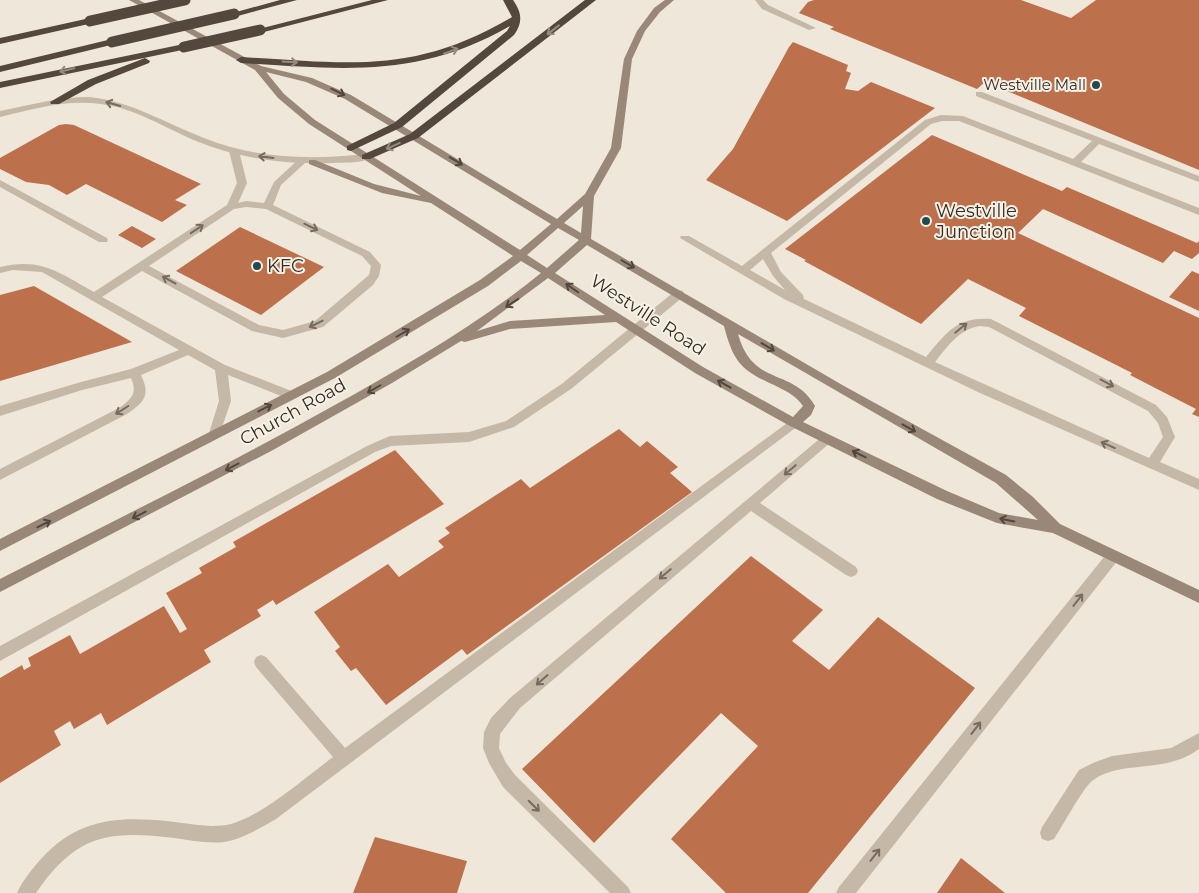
<svg xmlns="http://www.w3.org/2000/svg" width="1199" height="893" viewBox="0 0 1199 893" font-family="Montserrat,sans-serif">
  <style>
    .building { fill: #bc704b }
    .lines { fill: none; stroke-linecap: round; stroke-linejoin: round }
    .lane { fill: #c6b8a7; fill-rule: evenodd }
    .street { fill: #c6b8a7; fill-rule: evenodd }
    .secondary { fill: #998778; fill-rule: evenodd }
    .highway { fill: #53473e; fill-rule: evenodd }
    .highway-bridge { stroke: #53473e; stroke-width: 11 }
    .oneway { stroke: #958b81 }
    .oneway2 { stroke: #52473f }
    .oneway3 { stroke: #756b61 }
    .poi-dot { fill: #204951; stroke: #f7f1e5; stroke-width: 2 }
    .labels { text-anchor: middle; stroke-width: 4; stroke-linejoin: round; paint-order: stroke }
    .far-poi-label { font-size: 15px; fill: #332c27; stroke: #f7f1e5; text-anchor: end }
    .poi-label { font-size: 18px; fill: #332c27; stroke: #f7f1e5; text-anchor: start }
    .street-label { font-size: 18px; fill: #332c27; stroke: #f7f1e5 }
  </style>
  <rect width="100%" height="100%" fill="#efe7da"/>
  <!-- building -->
  <path class="building" d="M814 0H1021L1071 18 1096 0H1199V170L985 82 977 89 830 29 834 27 799 13 808 2Z
    M793 42 848 65 846 71 851 73 845 89 858 91 871 82 935 108 787 221 706 180 733 149 789 47Z
    M66 124 74 125 201 184 175 200 187 205 162 222 86 184 67 195 49 185 26 182 0 169V158L59 125Z
    M932 135 1062 191 1067 187 1197 243 1199 241V253L1192 259 1174 251 1163 263 1043 209 1018 233 1199 318V417L1192 414 1196 409 1130 375 1132 373 1019 316 1026 308 968 279 921 324 804 261 806 260 785 249Z
    M132 226 156 239 142 248 118 235Z
    M240 227 324 267 261 315 176 271Z
    M1192 271 1199 274V311L1169 297Z
    M34 286 132 342 0 381V295Z
    M619 429 640 447 647 441 678 467 670 473 692 492 467 655 462 649 386 705 356 668 351 671 335 651 340 647 314 612 388 564 399 577 444 547 438 541 450 533 445 528 521 479 530 488Z
    M395 450 444 504 276 605 273 600 257 610 261 616 204 650 211 662 107 725 101 713 74 729 70 721 54 731 61 745 0 783V678L22 665 24 670 31 666 28 658 70 635 80 654 164 606 180 633 187 629 166 593 202 573 199 568 236 547 233 542Z
    M751 556 823 610 792 641 829 670 878 617 975 688 808 893H726L671 839 758 746 721 713 594 843 522 769Z
    M375 837 467 861 457 893H353Z
    M961 858 1005 893H937Z"/>
  <g class="lines">
    <!-- lane -->
    <path class="lane" d="M755 0H763L768 5 816 28 809 30 762 9Z
      M976 92H982L1199 176V182L1099 144 1081 162 1199 208V215L959 121H942L931 124 771 253 781 272 803 295 804 299 926 357C946 333 957 316 991 319L1156 405 1167 417 1175 437 1160 462 1199 479V490L980 393 784 299 680 238 681 236H689L742 266 925 120 941 115 963 116 1073 159 1092 141 976 96ZM763 259 773 276 785 290 750 270ZM980 326 989 327 1148 411 1158 423 1163 437 1149 458 935 362C948 346 959 329 980 326Z
      M234 148 239 151 247 183 238 203 246 201 264 203 274 182 299 159H305V163L281 185 273 205 370 252 381 265 379 276 373 285 323 327 283 338 252 331 142 271 102 297 225 365 294 392 296 395 294 398H286L228 375 231 401 219 436H211L209 433 219 401 215 370 188 355 141 375C151 396 144 402 127 414L0 480V469L119 408C131 399 138 394 131 378L82 390 0 416V406L81 382 131 369 179 350 42 272 13 270 0 273V267C41 257 60 273 94 292L227 205 237 183 229 151ZM246 207 266 209 362 256 371 266 369 275 315 321 283 330 259 325 149 266 234 209Z
      M0 180 107 238 108 240 107 242H99L0 187Z
      M679 290 683 291 684 294 683 297 571 389 514 427 469 442 391 446 375 452 0 661V646L367 446 390 436 469 432 506 421 563 383 675 291Z
      M794 418 798 420 800 423 798 426 276 819C260 828 243 839 224 842 207 844 191 840 174 838 107 830 76 835 36 893H17C23 880 32 869 41 859 77 819 116 816 167 821 188 823 210 829 231 824 262 816 306 777 333 757L256 667 254 662 256 657 261 655 266 657 345 748Z
      M827 434 833 439 831 442 760 503 856 567 858 571 856 575 851 577 846 575 751 511 520 708 500 734 499 748 506 763 515 775 628 887 631 893H610L503 787 489 763 483 748 484 732 491 718 510 698 823 436Z
      M1113 550 1118 552 1120 556 1118 560 856 893H836L839 887 1108 552Z
      M1199 733V749C1164 775 1120 759 1092 781 1083 788 1062 827 1054 839L1048 841 1042 839 1040 833 1042 827 1079 770 1093 763 1112 756 1171 748Z"/>
    <!-- street -->
    <path class="street" d="M89 97C131 101 165 123 204 138 256 159 311 160 366 154L371 157C363 164 344 162 334 163 287 165 240 159 196 141 165 128 135 108 101 104 67 99 33 109 0 117V111C30 105 59 97 89 97Z"/>
    <!-- secondary -->
    <path class="secondary" d="M129 0H139L261 66 312 78 351 95 557 219 585 194 611 148 624 59 637 31 654 8 665 0H674L660 12 645 31 632 59 621 148 594 196 591 239 844 386 1006 475 1033 497 1060 524 1199 590V603L1053 533 997 523 937 499 790 426 695 373 616 322 510 329 465 342 461 341 392 383 273 450 0 592V579C111 522 224 467 333 406 405 366 477 325 541 273L521 261 488 286 335 378 0 551V539L327 372 480 280 513 256 431 203 382 193 309 164V160H315L374 184 421 196 309 124 278 98 255 70ZM266 72 306 82 345 99 551 224 520 250 315 120 284 94ZM583 206 581 233 564 223ZM558 228 579 240 547 268 527 255ZM587 245 724 326C734 365 743 371 778 387 788 392 797 397 803 406L793 417 703 367 555 273ZM548 278 605 315 510 321 477 331ZM738 334 996 483 1038 520 999 513 947 491 803 422 811 415 815 406C793 367 753 388 738 334Z"/>
    <!-- highway -->
    <path class="highway" d="M280 0H297L234 17 229 14Z
      M372 0H388L260 33 255 30Z
      M503 0H513C522 13 523 22 514 35L402 127 351 151 347 150V146L394 123 507 31 510 26C418 79 342 69 241 63L236 60 241 57C348 63 414 75 512 17Z
      M585 0H596L418 138 370 159H362V155L410 134Z
      M90 18 93 19V23L0 44V38Z
      M112 39 117 42 115 44 0 72V66Z
      M184 44 187 45V49L0 88V82Z
      M145 58 150 61 149 63 96 84 59 104H51L50 102 88 80Z"/>
    <!-- highway-bridge -->
    <path class="highway-bridge" d="M90 21 185 0
      M112 42 234 14
      M184 47 260 30"/>
  </g>
  <!-- one-way arrows -->
  <defs><path id="oneway-shaft" d="M-6 0H5M1.5-3L5.5 0L1.5 3" fill="none" stroke-width="1.6" stroke-linecap="round" stroke-linejoin="round" transform="scale(1.25)"/></defs>
  <g class="oneway">
    <use href="#oneway-shaft" transform="translate(553 30) rotate(142)"/>
    <use href="#oneway-shaft" transform="translate(451 51) rotate(-20)"/>
    <use href="#oneway-shaft" transform="translate(290 62) rotate(3)"/>
    <use href="#oneway-shaft" transform="translate(67 70) rotate(167)"/>
    <use href="#oneway-shaft" transform="translate(393 146) rotate(156)"/>
  </g>
  <g class="oneway2">
    <use href="#oneway-shaft" transform="translate(338 92) rotate(26)"/>
    <use href="#oneway-shaft" transform="translate(456 161) rotate(31)"/>
    <use href="#oneway-shaft" transform="translate(628 264) rotate(30)"/>
    <use href="#oneway-shaft" transform="translate(572 288) rotate(-145)"/>
    <use href="#oneway-shaft" transform="translate(512 303) rotate(147)"/>
    <use href="#oneway-shaft" transform="translate(403 333) rotate(-30)"/>
    <use href="#oneway-shaft" transform="translate(768 347) rotate(31)"/>
    <use href="#oneway-shaft" transform="translate(724 384) rotate(-151)"/>
    <use href="#oneway-shaft" transform="translate(374 389) rotate(150)"/>
    <use href="#oneway-shaft" transform="translate(265 408) rotate(-27)"/>
    <use href="#oneway-shaft" transform="translate(909 428) rotate(29)"/>
    <use href="#oneway-shaft" transform="translate(859 454) rotate(-154)"/>
    <use href="#oneway-shaft" transform="translate(232 467) rotate(152)"/>
    <use href="#oneway-shaft" transform="translate(139 515) rotate(153)"/>
    <use href="#oneway-shaft" transform="translate(1007 520) rotate(-169)"/>
    <use href="#oneway-shaft" transform="translate(44 524) rotate(-27)"/>
  </g>
  <g class="oneway3">
    <use href="#oneway-shaft" transform="translate(113 104) rotate(-164)"/>
    <use href="#oneway-shaft" transform="translate(266 157) rotate(-173)"/>
    <use href="#oneway-shaft" transform="translate(311 227) rotate(26)"/>
    <use href="#oneway-shaft" transform="translate(197 229) rotate(-33)"/>
    <use href="#oneway-shaft" transform="translate(169 280) rotate(-151)"/>
    <use href="#oneway-shaft" transform="translate(316 324) rotate(154)"/>
    <use href="#oneway-shaft" transform="translate(961 328) rotate(-39)"/>
    <use href="#oneway-shaft" transform="translate(1107 383) rotate(28)"/>
    <use href="#oneway-shaft" transform="translate(122 410) rotate(148)"/>
    <use href="#oneway-shaft" transform="translate(1108 445) rotate(-156)"/>
    <use href="#oneway-shaft" transform="translate(790 470) rotate(140)"/>
    <use href="#oneway-shaft" transform="translate(665 574) rotate(140)"/>
    <use href="#oneway-shaft" transform="translate(1078 600) rotate(-52)"/>
    <use href="#oneway-shaft" transform="translate(542 680) rotate(139)"/>
    <use href="#oneway-shaft" transform="translate(976 728) rotate(-52)"/>
    <use href="#oneway-shaft" transform="translate(534 806) rotate(45)"/>
    <use href="#oneway-shaft" transform="translate(875 855) rotate(-52)"/>
  </g>
  <!-- markers -->
  <g class="poi-dot">
    <circle cx="1096" cy="85" r="5"/>
    <circle cx="926" cy="221" r="5"/>
    <circle cx="257" cy="266" r="5"/>
  </g>
  <g class="labels">
    <!-- far-poi labels -->
    <g class="far-poi-label">
      <text x="1086" y="90">Westville Mall</text>
    </g>
    <!-- poi labels -->
    <g class="poi-label">
      <text x="936" y="217">Westville<tspan x="936" dy="21">Junction</tspan></text>
      <text x="267" y="272">KFC</text>
    </g>
    <!-- street labels -->
    <g class="street-label">
      <text transform="translate(648 315) rotate(33)" y="6">Westville Road</text>
      <text transform="translate(293 412) rotate(-29)" y="6">Church Road</text>
    </g>
  </g>
</svg>
